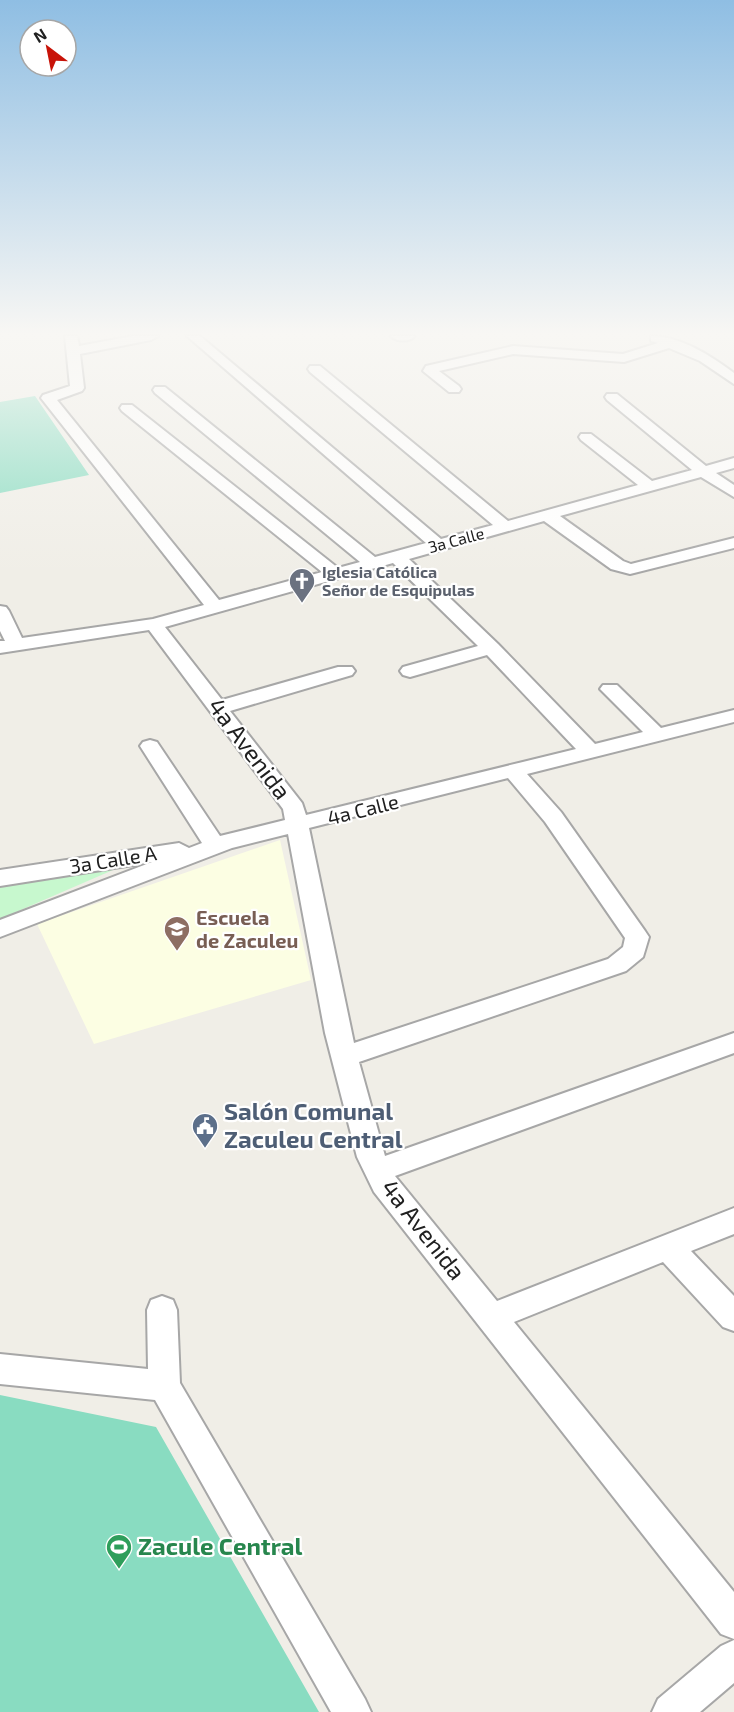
<svg xmlns="http://www.w3.org/2000/svg" width="734" height="1712" viewBox="0 0 734 1712" font-family="'Exo 2',sans-serif">
  <style>
    .education { fill: #fcfee3 }
    .park { fill: #c7f8ce }
    .pitch { fill: #89dcc1 }
    .lines { fill: none; stroke-linecap: round; stroke-linejoin: round }
    .minor-casing { stroke: #a7a7a7; stroke-width: 4 }
    .minor { fill: #fff; fill-rule: evenodd }
    .labels { text-anchor: middle; stroke-width: 4.5; stroke-linejoin: round; paint-order: stroke }
    .far-street-label { font-size: 16px; fill: #202020; stroke: #fff }
    .far-worship-label { font-size: 16px; font-weight: bold; fill: #5b616d; stroke: #fff; text-anchor: start }
    .street-label { font-size: 20px; fill: #202020; stroke: #fff }
    .education-label { font-size: 20px; font-weight: bold; fill: #785e54; stroke: #fff; text-anchor: start }
    .near-street-label { font-size: 24px; fill: #202020; stroke: #fff }
    .near-service-label { font-size: 24px; font-weight: bold; fill: #4e5e75; stroke: #fff; text-anchor: start }
    .near-leisure-label { font-size: 24px; font-weight: bold; fill: #27864d; stroke: #fff; text-anchor: start }
  </style>
  <rect width="100%" height="100%" fill="#f0eee7"/>
  <!-- education -->
  <path class="education" d="M280 840 311 980 94 1044 37 924Z"/>
  <!-- park -->
  <path class="park" d="M143 857 0 919V875Z"/>
  <!-- pitch -->
  <path class="pitch" d="M35 396 89 475 0 493V402Z
    M0 1395 156 1427 319 1712H0Z"/>
  <g class="lines">
    <!-- minor casing -->
    <g class="minor-casing">
      <path id="minor" d="M65 336H77L79 346 133 336H158L151 340 80 354 84 388 82 391 57 400 219 600 322 572 122 411 120 408 122 405H132L338 568 360 562 155 393 153 390 155 387H165L375 557 426 543 187 336H200L441 539 493 525 310 372 308 369 310 366H320L508 521 638 485 581 440 579 437 581 434H591L652 481 692 470 607 400 605 397 607 394H617L706 466 734 458V468L716 473 734 485V497L701 477 560 516 623 561 631 564 734 538V548L630 574 611 569 544 521 409 559 498 644 595 744 643 732 600 689 603 685H617L661 728 734 710V722L527 774 561 812 645 931 649 937 643 957 626 971 359 1062 385 1156 734 1033V1053L395 1176 497 1301 734 1208V1234L691 1251 734 1296V1331L723 1327 663 1262 514 1322 734 1592V1639L721 1634 374 1192 357 1157 325 1033 288 834 232 848 0 937V920L152 862 0 886V870L179 843 189 848 202 843 140 746 143 742 150 740 157 742 220 836 285 820 283 809 149 630 0 653V641H5L0 631V606L6 607 9 611 22 638 153 619 204 605 41 398 43 395 70 386ZM393 563 478 646 403 667 400 671 403 675 410 677 487 655 576 749 306 815 302 803 230 711 352 675 355 671 352 667H338L222 700 165 627ZM508 778 545 822 625 938 623 947 608 959 354 1043 309 828Z
        M391 336H415C410 342 396 342 391 336Z
        M651 336C681 336 711 356 734 373V384L700 361 669 348 624 362 513 354 439 371 459 386 461 389 459 392H449L423 371 426 366 513 346 623 354 658 343 651 341Z
        M162 1296 173 1300 177 1310 180 1383 365 1699 371 1712H331L155 1400 0 1384V1354L148 1369 147 1310 151 1300Z
        M734 1640V1683L700 1712H652L658 1699 721 1646Z"/>
    </g>
    <!-- minor -->
    <use href="#minor" class="minor"/>
  </g>
  <!-- sky -->
  <linearGradient id="sky" x2="0" y2="1"><stop stop-color="#8fbee3"/><stop offset="0.58" stop-color="#f8f7f4"/><stop offset="1" stop-color="#f8f7f4" stop-opacity="0"/></linearGradient>
  <rect width="734" height="575" fill="url(#sky)"/>
  <!-- icons -->
  <defs>
    <g id="church-pin" transform="scale(1.35)"><path d="M0 17L-7.5 6A9.5 9.5 0 1 1 7.5 6Z" fill="#6b7280" stroke="#fff"/><path d="M-1.2-6h2.4v3.5h3.3v2.4h-3.3V6h-2.4V-.1h-3.3v-2.4h3.3Z" fill="#fff"/></g>
    <g id="school-pin" transform="scale(1.35)"><path d="M0 17L-7.5 6A9.5 9.5 0 1 1 7.5 6Z" fill="#8d6e63" stroke="#fff"/><path d="M0-5L7-2L0 1L-7-2ZM-4 1L0 2.5L4 1V4Q0 6-4 4Z" fill="#fff"/></g>
    <g id="civic-pin" transform="scale(1.35)"><path d="M0 17L-7.5 6A9.5 9.5 0 1 1 7.5 6Z" fill="#5c6f8a" stroke="#fff"/><path d="M-.6-6.5H3V-4.5H.6V-3L4-1V1h2V6H-6V1h2V-1L-.6-3ZM-1.2 2.5V6h2.4V2.5Z" fill="#fff"/></g>
    <g id="stadium-pin" transform="scale(1.35)"><path d="M0 17L-7.5 6A9.5 9.5 0 1 1 7.5 6Z" fill="#2e9e5b" stroke="#fff"/><path d="M0-5a6.5 5 0 1 0 0 10a6.5 5 0 1 0 0-10ZM-3.5-1.8h7v3.6h-7Z" fill="#fff"/></g>
  </defs>
  <g fill-rule="evenodd">
    <use href="#church-pin" x="302" y="581"/>
    <use href="#school-pin" x="177" y="929"/>
    <use href="#civic-pin" x="205" y="1126"/>
    <use href="#stadium-pin" x="119" y="1547"/>
  </g>
  <g class="labels">
    <!-- far-street labels -->
    <g class="far-street-label">
      <text transform="translate(456 540) rotate(-15)" y="6">3a Calle</text>
    </g>
    <!-- far-worship labels -->
    <g class="far-worship-label">
      <text x="322" y="578">Iglesia Católica<tspan x="322" dy="18">Señor de Esquipulas</tspan></text>
    </g>
    <!-- street labels -->
    <g class="street-label">
      <text transform="translate(363 810) rotate(-14)" y="7">4a Calle</text>
      <text transform="translate(113 860) rotate(-9)" y="7">3a Calle A</text>
    </g>
    <!-- education labels -->
    <g class="education-label">
      <text x="196" y="925">Escuela<tspan x="196" dy="23">de Zaculeu</tspan></text>
    </g>
    <!-- near-street labels -->
    <g class="near-street-label">
      <text transform="translate(249 749) rotate(53)" y="8">4a Avenida</text>
      <text transform="translate(423 1230) rotate(52)" y="8">4a Avenida</text>
    </g>
    <!-- near-service labels -->
    <g class="near-service-label">
      <text x="224" y="1120">Salón Comunal<tspan x="224" dy="28">Zaculeu Central</tspan></text>
    </g>
    <!-- near-leisure labels -->
    <g class="near-leisure-label">
      <text x="138" y="1555">Zacule Central</text>
    </g>
  </g>
  <!-- north arrow -->
  <g transform="translate(48 48) rotate(328)"><circle r="28" fill="#ffffff" stroke="#a6a6a6" stroke-width="1.5"/>
  <path d="M0-4.5L10 22L0 15L-10 22Z" fill="#c81308"/>
  <text y="-9" font-size="16" font-weight="bold" text-anchor="middle" fill="#202020">N</text>
  </g>
</svg>
